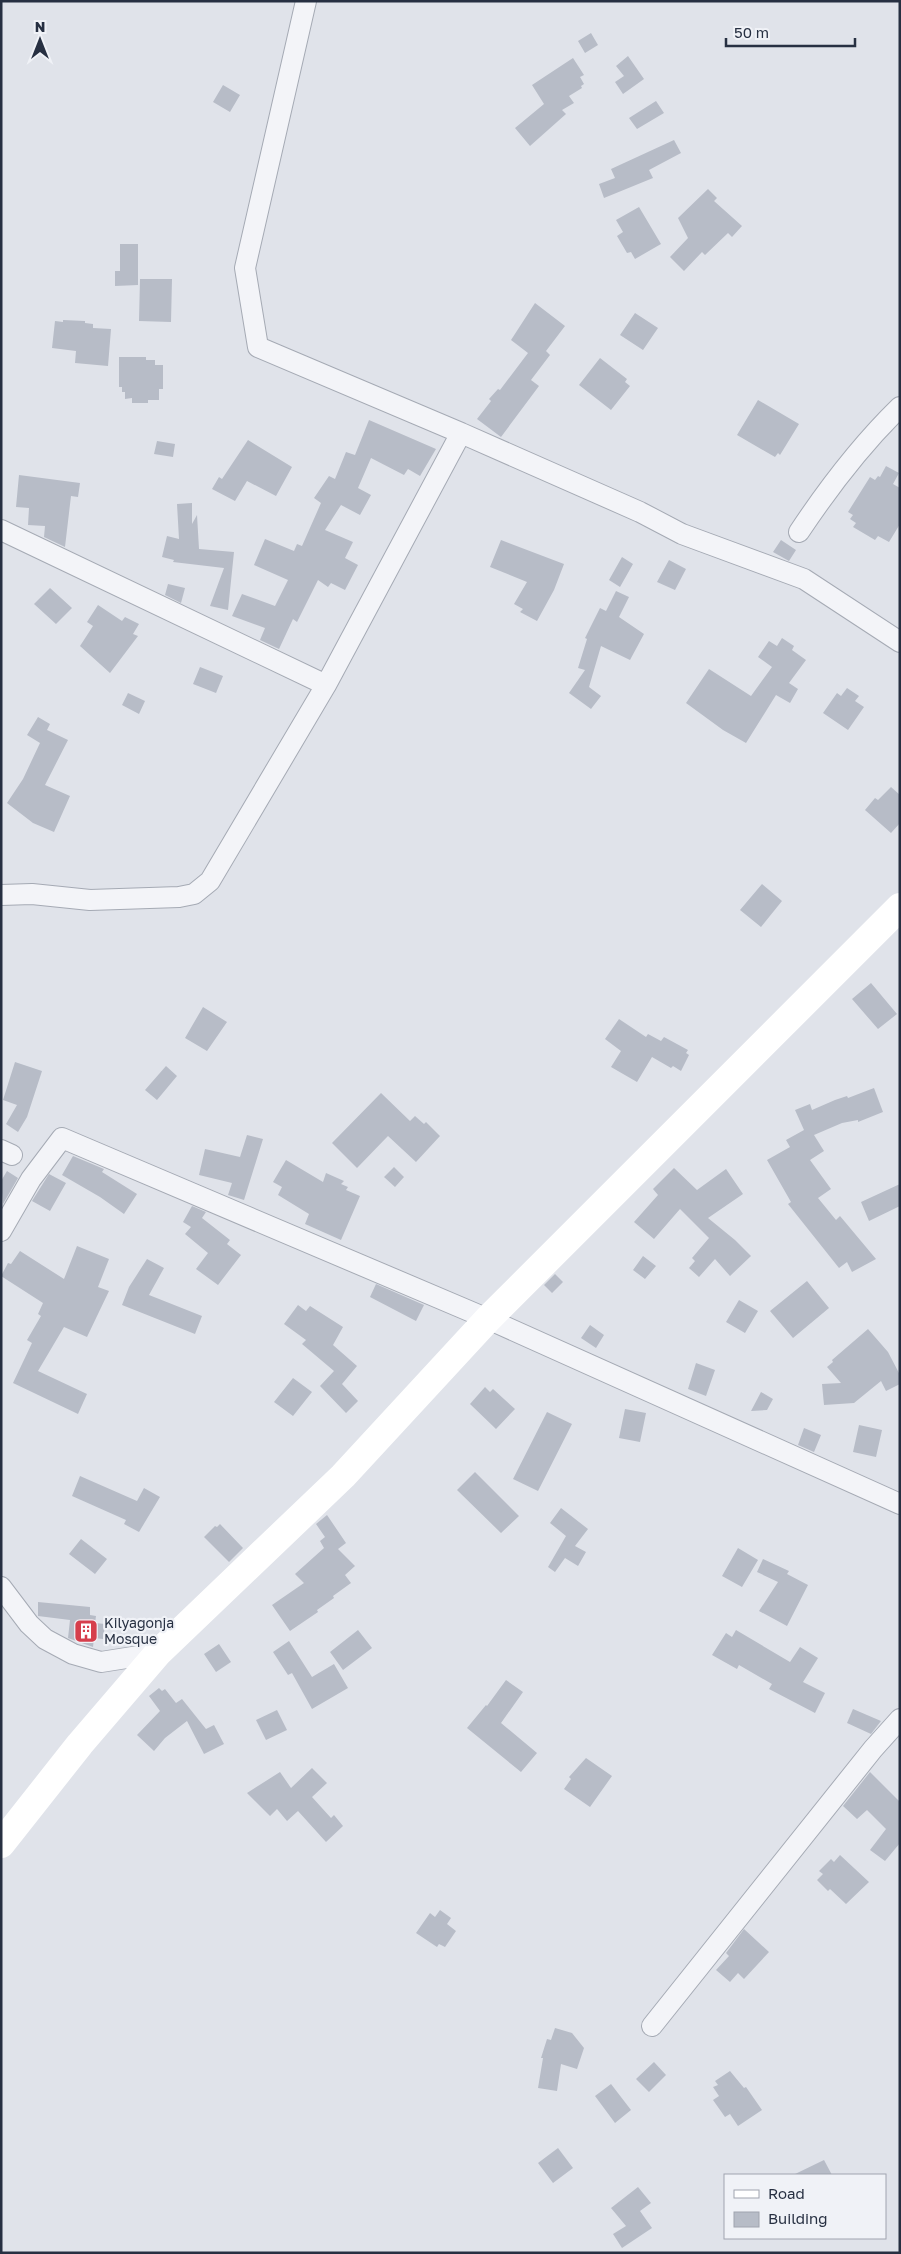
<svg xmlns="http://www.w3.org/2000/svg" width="901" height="2254" viewBox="0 0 901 2254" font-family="'Golos Text',sans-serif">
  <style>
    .building { fill: #b7bcc7 }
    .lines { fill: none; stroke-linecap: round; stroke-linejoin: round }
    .street-casing { stroke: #a5aab4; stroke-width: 22 }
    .street { stroke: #f3f4f8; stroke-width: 20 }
    .secondary { stroke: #fff; stroke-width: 28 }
    .labels { text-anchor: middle; stroke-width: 4.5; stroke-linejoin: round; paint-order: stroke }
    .poi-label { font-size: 14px; fill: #273042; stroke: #f0f2f7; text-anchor: start }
  </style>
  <rect width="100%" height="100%" fill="#e0e3ea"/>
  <!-- building -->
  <path class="building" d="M591 33 598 45 585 53 578 41Z
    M628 56 644 79 623 94 615 82 624 76 616 66Z
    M573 58 584 75 580 77 584 84 581 86 582 88 569 96 574 103 562 110 566 114 530 146 515 128 544 104 532 85Z
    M223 85 240 95 230 112 213 102Z
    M656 101 664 113 637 129 629 118Z
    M674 140 681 153 649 170 653 178 604 198 599 184 615 178 611 169Z
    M708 189 717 198 714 201 742 226 732 237 728 233 705 255 702 252 684 271 670 257 688 238 678 218Z
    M639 207 661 244 635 259 631 252 627 253 617 236 623 232 616 220Z
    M120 244H138V285L115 286V271H120Z
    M140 279H172L171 322 139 321Z
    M535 303 565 326 546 351 550 355 531 380 539 386 501 437 477 419 491 401 489 399 498 389 500 390 528 353 511 340Z
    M635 313 658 328 643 350 620 335Z
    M63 320 85 321V323L93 324V328L111 329 108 366 75 363 76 351 52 348 55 321 63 322Z
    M119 357H146V360H155V365H163V389H159V400H148V403H132V398L125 399V392H122V387H119Z
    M600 358 627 379 625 382 630 386 611 410 579 385Z
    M758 400 799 424 780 455 778 453 775 457 737 435Z
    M369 420 436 449 420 476 408 469 404 475 371 458 358 488 371 495 360 515 341 505 325 530 353 542 345 558 358 565 345 590 331 583 328 587 318 580 297 622 293 619 279 649 260 640 265 628 232 616 242 594 275 606 288 580 254 565 265 539 294 551 297 544 302 546 321 503 314 498 329 476 335 479 346 452 355 455Z
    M248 440 292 467 276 496 247 481 235 501 212 489 219 477 222 479Z
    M157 441 175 444 173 457 154 454Z
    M886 466 899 473 893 484 900 488V524L889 542 878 536 875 540 853 527 856 523 850 519 853 515 848 512 870 477 875 480 878 476 880 477Z
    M19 475 80 483 78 497 71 496 65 547 44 537 45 526 28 525 29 508 16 507Z
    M192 503V524L197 515 199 549 234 552 228 610 210 606 224 568 173 562 174 560 162 557 167 536 179 539 177 504Z
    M501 540 564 564 554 590 537 621 520 612 523 609 514 604 527 582 490 567Z
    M781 540 796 550 789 561 773 552Z
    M622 557 633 564 620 587 609 580Z
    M669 560 686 569 675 590 657 582Z
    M168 584 185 588 181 603 165 595Z
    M50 588 72 608 56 624 34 604Z
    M616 591 629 597 619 617 644 634 630 660 601 646 589 687 601 696 591 709 569 693 585 670 578 668 587 639 585 638 600 608 606 611Z
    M98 605 122 621 125 617 139 624 133 634 138 636 110 673 80 646 93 626 87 622Z
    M782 638 794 646 792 650 806 660 789 683 798 689 790 703 776 695 746 743 723 730 686 703 709 669 751 696 772 667 758 657 769 641 777 646Z
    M200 667 223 676 216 693 193 684Z
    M847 688 859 696 855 701 864 707 848 730 823 713 837 693 841 696Z
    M128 693 145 701 139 714 122 705Z
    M38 717 50 724 47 730 68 740 45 785 70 796 54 832 33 823 7 803 23 779 40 743 27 735Z
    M891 787 900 795V823L891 833 865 810 875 798 878 800Z
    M762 884 782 901 761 927 740 910Z
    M871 983 897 1014 878 1029 852 999Z
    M203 1007 227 1022 207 1051 185 1038Z
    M619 1019 646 1037 648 1034 661 1041 664 1037 688 1050 686 1053 689 1055 681 1071 673 1066 671 1068 652 1057 637 1082 611 1067 621 1051 605 1039Z
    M15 1062 42 1071 27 1117 18 1132 6 1124 17 1105 3 1100Z
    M166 1066 177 1076 157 1100 145 1090Z
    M874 1088 883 1112 858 1122V1120L842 1123 814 1135 824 1151 810 1160 831 1189 818 1198 836 1220 840 1216 876 1259 852 1272 847 1262 839 1268 788 1204 791 1202 767 1160 790 1147 786 1140 804 1130 795 1110 810 1104 812 1110 835 1100 847 1096 848 1098Z
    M381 1093 410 1121 415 1116 424 1124 426 1122 440 1136 416 1162 388 1136 357 1168 332 1143Z
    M247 1135 263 1139 244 1200 228 1195 232 1183 199 1175 205 1149 240 1157Z
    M73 1156 104 1169 102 1172 137 1194 124 1214 100 1197 62 1175Z
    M286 1160 323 1182 326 1173 344 1181 341 1184 348 1187 346 1190 360 1196 341 1240 305 1224 309 1214 278 1195 282 1187 273 1182Z
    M394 1167 404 1177 395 1187 384 1177Z
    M674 1168 697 1190 726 1169 743 1194 708 1218 735 1240 751 1256 730 1276 715 1259 699 1277 689 1268 695 1261 692 1258 709 1238 680 1209 654 1239 634 1222 658 1195 653 1189Z
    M7 1171 18 1178 3 1204 1 1181Z
    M49 1174 66 1183 50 1211 32 1201Z
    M900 1184V1206L869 1221 861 1202Z
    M192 1206 206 1212 202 1218 230 1240 227 1244 241 1255 218 1285 196 1269 208 1253 185 1234 191 1227 183 1222Z
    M77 1246 109 1259 98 1287 109 1291 87 1337 64 1327 38 1371 87 1394 78 1414 13 1383 32 1343 27 1340 41 1316 38 1314 43 1303 1 1276 8 1263 11 1264 20 1251 64 1279Z
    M643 1256 656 1266 645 1279 633 1270Z
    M147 1259 164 1268 149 1295 202 1316 195 1334 122 1305 129 1287Z
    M555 1274 563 1282 552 1293 544 1285Z
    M807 1281 829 1308 793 1338 770 1311Z
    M376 1284 424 1305 416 1321 370 1297Z
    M739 1300 758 1311 745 1333 726 1322Z
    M298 1305 306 1311 310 1306 343 1327 333 1345 357 1366 342 1384 358 1401 346 1413 320 1386 334 1371 302 1344 306 1340 284 1324Z
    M590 1325 604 1335 596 1348 581 1338Z
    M868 1329 888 1352 900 1375V1384L886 1391 881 1381 854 1403 824 1405 822 1384 841 1383 827 1367 833 1362 832 1360Z
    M696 1363 715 1370 706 1396 688 1389Z
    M293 1378 312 1392 293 1416 274 1402Z
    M485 1387 490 1392 493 1389 515 1409 496 1429 470 1404Z
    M761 1392 773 1399 767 1410 751 1411Z
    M625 1409 646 1413 640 1442 619 1438Z
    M547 1412 572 1424 538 1491 513 1479Z
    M859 1425 882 1430 876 1457 853 1452Z
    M804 1428 821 1435 814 1452 798 1445Z
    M475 1472 519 1516 501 1533 457 1490Z
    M80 1476 137 1501 144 1488 160 1497 139 1532 124 1524 126 1520 72 1496Z
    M561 1508 588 1529 575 1546 586 1552 578 1566 565 1558 555 1572 548 1567 566 1536 550 1523Z
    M327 1515 346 1543 338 1549 355 1566 345 1575 351 1583 333 1596 334 1598 317 1610 318 1612 290 1631 272 1605 304 1583 295 1574 324 1548 320 1541 325 1537 316 1524Z
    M220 1524 243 1548 229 1562 204 1537 215 1526 217 1527Z
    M81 1539 107 1559 95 1574 69 1554Z
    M738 1548 758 1560 742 1587 722 1576Z
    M763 1559 789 1571 787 1574 808 1585 787 1626 759 1611 778 1582 757 1572Z
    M38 1602 90 1607V1615L96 1616 95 1623 105 1624 103 1639 94 1638 93 1647 68 1638 70 1620 38 1616Z
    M358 1630 372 1648 343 1670 330 1652Z
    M736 1630 790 1662 800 1647 818 1658 803 1682 825 1693 815 1713 769 1689 772 1684 739 1665 737 1669 712 1655 726 1633 732 1637Z
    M289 1641 312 1677 334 1664 348 1688 312 1709 292 1673 288 1675 273 1652Z
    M219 1644 231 1662 216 1672 204 1654Z
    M506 1680 523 1692 501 1723 537 1753 521 1772 467 1728 486 1705 487 1706Z
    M159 1688 162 1691 165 1689 176 1703 182 1699 206 1729 214 1725 224 1744 204 1754 187 1721 165 1738 154 1751 137 1735 160 1711 149 1696Z
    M853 1709 881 1721 871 1734 847 1723Z
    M277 1710 287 1730 266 1740 256 1720Z
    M586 1758 612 1776 590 1807 564 1789 571 1779 569 1777Z
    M312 1768 327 1783 312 1797 331 1818 334 1815 343 1826 326 1842 298 1811 287 1821 277 1809 270 1816 247 1793 280 1772 291 1788Z
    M870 1772 900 1802V1843L885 1861 870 1850 886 1829 867 1810 857 1819 843 1806Z
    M840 1855 869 1882 846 1904 830 1889 828 1891 817 1880 823 1874 819 1871 831 1859 834 1862Z
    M440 1910 451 1918 447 1924 456 1931 445 1947 439 1944 437 1947 416 1933 430 1913 435 1917Z
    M744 1929 769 1952 744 1979 738 1973 730 1982 716 1970 729 1956 726 1953Z
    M555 2028 572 2033 584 2048 577 2069 561 2064 557 2091 538 2088 543 2058H541L547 2039 551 2040Z
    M654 2062 666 2075 649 2092 636 2079Z
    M730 2071 744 2088 746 2087 762 2110 738 2126 730 2114 725 2117 713 2100 719 2096 713 2087 718 2085 715 2081Z
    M611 2084 631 2110 615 2123 595 2096Z
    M558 2148 573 2168 553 2183 538 2163Z
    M824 2160 832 2175H793Z
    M638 2187 651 2203 640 2211 652 2228 622 2248 613 2234 626 2226 611 2208Z"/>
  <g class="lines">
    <!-- street casing -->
    <g class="street-casing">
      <path id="street" d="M306 1 245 268 258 347 461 433
        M1 530 326 685
        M799 532C829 487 861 445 900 407
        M1 895 32 894 90 900 179 897 194 894 210 881 326 685 461 433 640 512 682 534 804 579 900 642
        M1 1150 12 1155
        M1 1231 31 1179 62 1138 488 1319 900 1504
        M1 1587 29 1624 45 1639 73 1654 101 1662 158 1653
        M652 2026 873 1749 900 1719"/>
    </g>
    <!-- street -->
    <use href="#street" class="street"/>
    <!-- secondary -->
    <path class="secondary" d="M1 1844 80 1744 158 1653 343 1476 488 1319 900 907"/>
  </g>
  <!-- icons -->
  <defs>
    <g id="building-square" transform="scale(1.25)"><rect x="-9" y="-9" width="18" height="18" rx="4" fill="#d63e4c" stroke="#f0f2f7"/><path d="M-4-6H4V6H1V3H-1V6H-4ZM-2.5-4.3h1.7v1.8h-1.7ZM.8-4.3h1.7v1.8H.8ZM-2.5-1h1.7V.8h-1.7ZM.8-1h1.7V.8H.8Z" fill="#fff"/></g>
  </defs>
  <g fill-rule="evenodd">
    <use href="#building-square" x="86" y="1631"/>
  </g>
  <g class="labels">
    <!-- poi labels -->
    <g class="poi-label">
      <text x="104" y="1628">Kilyagonja<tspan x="104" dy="16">Mosque</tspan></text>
    </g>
  </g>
  <!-- border -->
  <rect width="901" height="2254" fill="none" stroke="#273042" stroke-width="5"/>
  <!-- legend -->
  <rect x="724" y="2174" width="162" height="65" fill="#f0f2f7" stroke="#a0a4af"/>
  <rect x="734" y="2190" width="25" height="8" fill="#ffffff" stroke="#a0a4af"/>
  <text x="768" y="2199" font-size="15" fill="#273042">Road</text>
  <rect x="734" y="2212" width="25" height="15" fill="#b7bcc7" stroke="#a0a4af"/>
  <text x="768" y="2224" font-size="15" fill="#273042">Building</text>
  <!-- north arrow -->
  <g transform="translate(40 40)" stroke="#f0f2f7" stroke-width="4" paint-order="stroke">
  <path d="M0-4L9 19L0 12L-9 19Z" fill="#273042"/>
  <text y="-8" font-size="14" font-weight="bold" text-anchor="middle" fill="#273042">N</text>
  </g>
  <!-- scale -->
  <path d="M726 38v8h129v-8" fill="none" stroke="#273042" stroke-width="2.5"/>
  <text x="734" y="38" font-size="15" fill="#273042" stroke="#f0f2f7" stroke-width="4" paint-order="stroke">50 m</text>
</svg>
